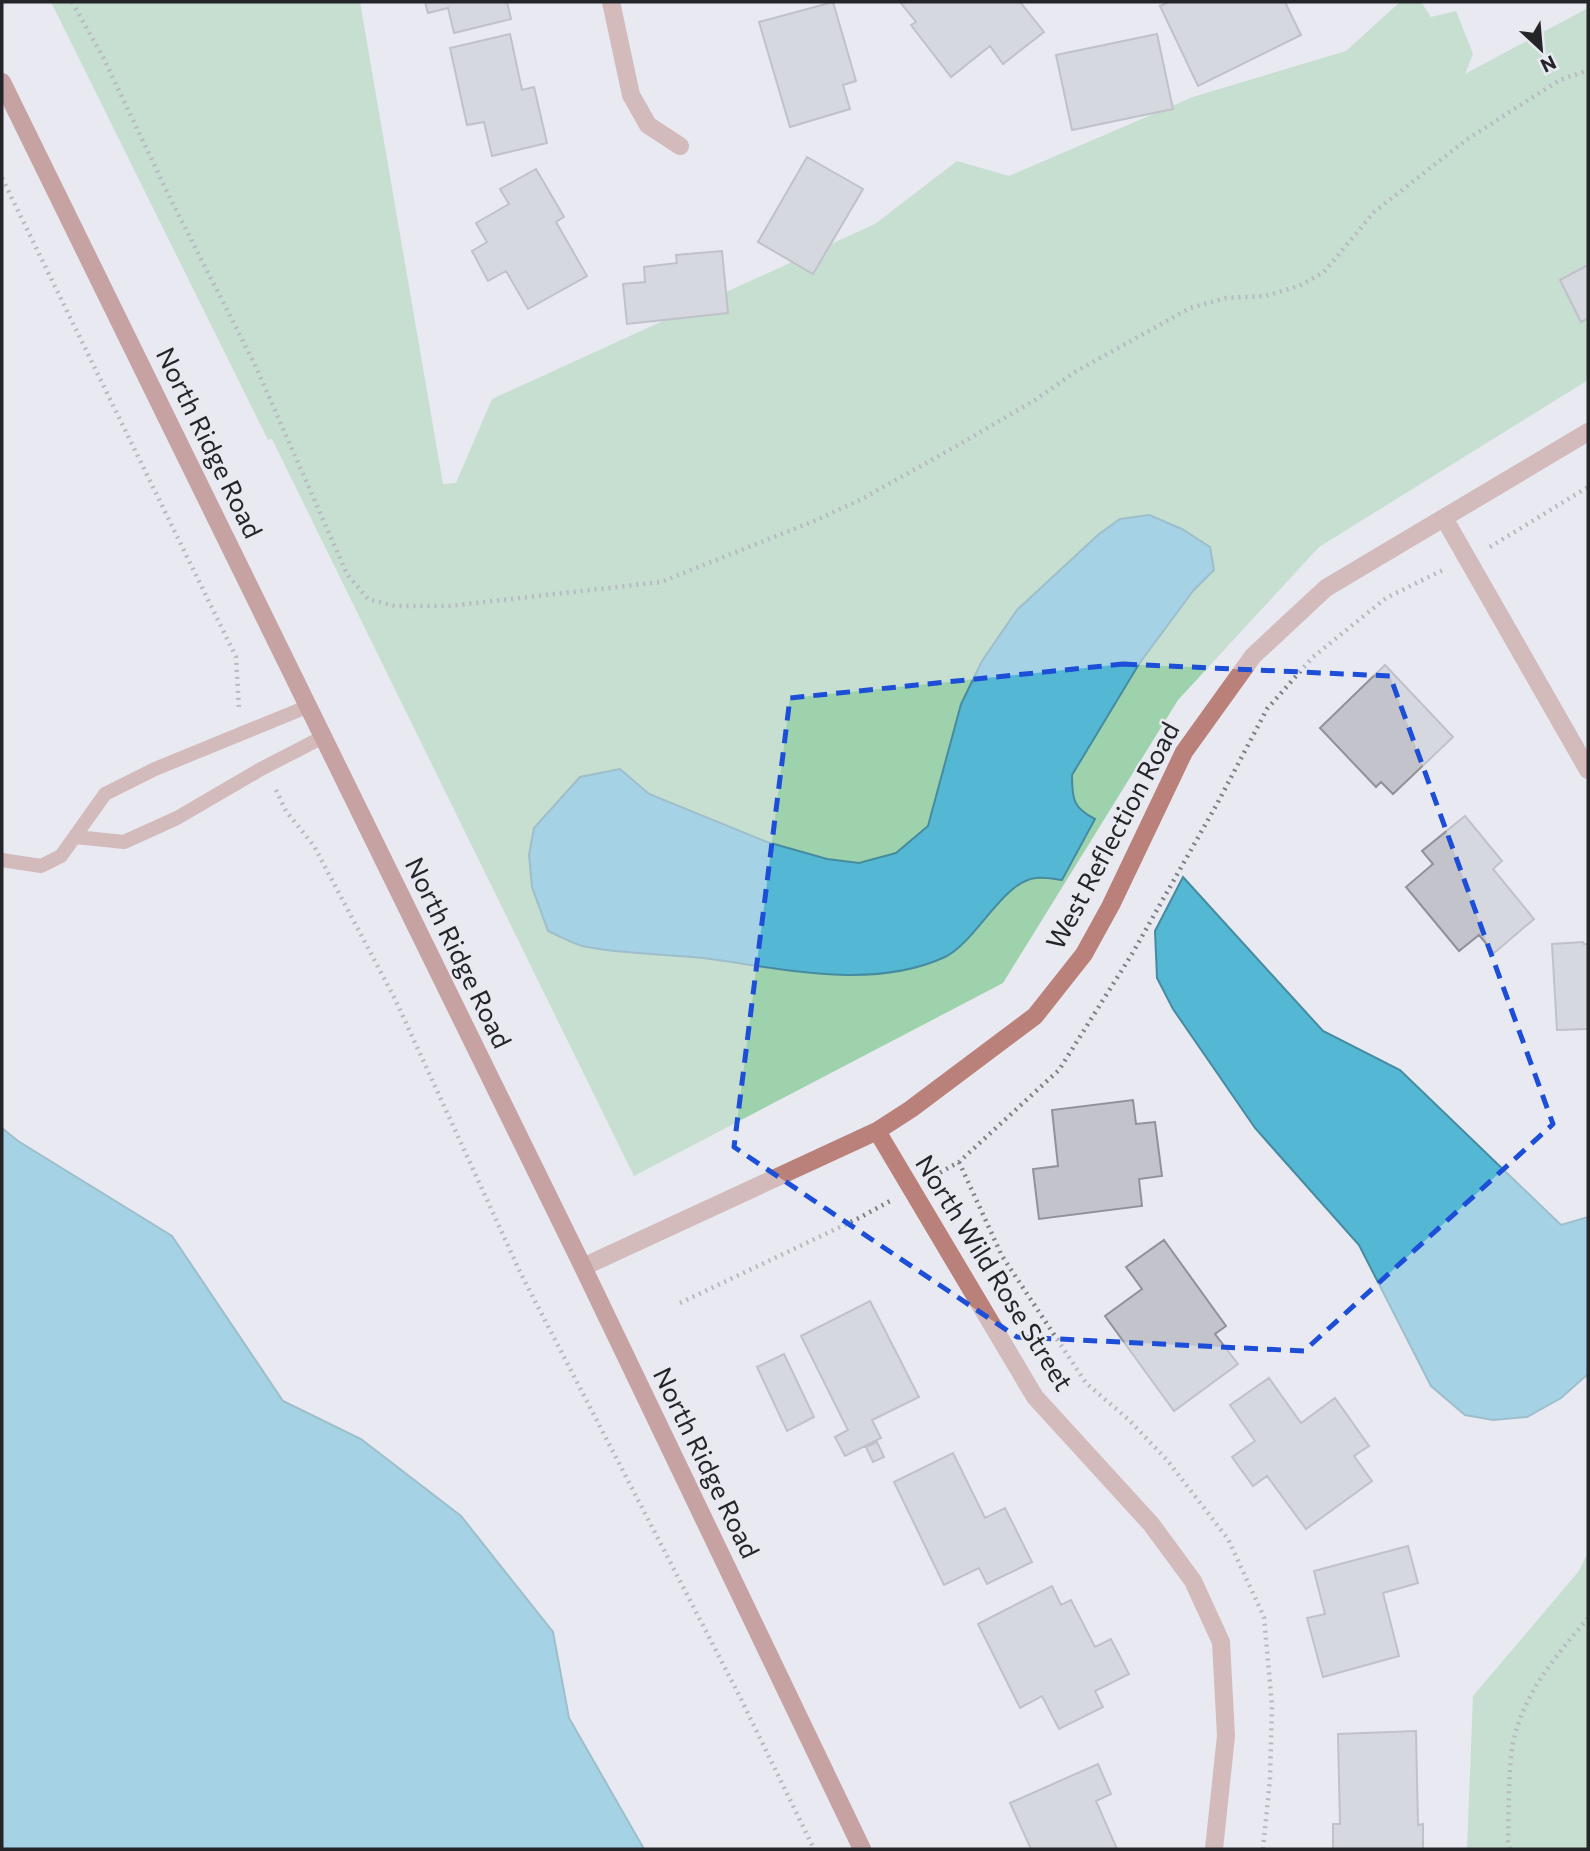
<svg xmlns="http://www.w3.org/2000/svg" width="1590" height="1851" viewBox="0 0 1590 1851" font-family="Commissioner,sans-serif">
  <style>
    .green { fill: #9ed2ac }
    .water { fill: #54b7d4; stroke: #468ba0; stroke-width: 2 }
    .building { fill: #c2c3cb; stroke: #909199; stroke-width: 2 }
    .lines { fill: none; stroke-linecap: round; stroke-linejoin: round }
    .path { stroke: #7f8085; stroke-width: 4.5; stroke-dasharray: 2 5; stroke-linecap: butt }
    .lane { stroke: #ba817a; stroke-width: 14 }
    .street { stroke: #ba817a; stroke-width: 18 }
    .secondary { stroke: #9e4d45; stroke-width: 18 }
    .marked { fill: none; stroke: #1d4ed8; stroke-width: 5; stroke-dasharray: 14 9; stroke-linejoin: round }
    .labels { text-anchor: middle; stroke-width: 5; stroke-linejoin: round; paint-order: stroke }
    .street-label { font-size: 26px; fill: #242528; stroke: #e8e9f1 }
  </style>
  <rect width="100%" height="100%" fill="#e8e9f1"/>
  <!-- green -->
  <path class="green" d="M51 2H360L443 484 456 483 492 399 875 224 957 161 1009 176 1193 97 1346 51 1400 2H1421L1431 17 1456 11 1473 54 1465 74 1588 8V380L1319 547 1178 700 1003 983 634 1176 272 439 268 440Z
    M1588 1552V1849H1467L1473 1696 1579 1571Z"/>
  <!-- water -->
  <path class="water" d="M1149 515 1182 529 1210 547 1214 570 1193 591 1139 664 1072 775C1072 799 1073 808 1095 819L1062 880C1054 879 1044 877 1036 878 1003 881 976 942 945 957 871 991 780 968 703 958 665 954 625 954 587 947 574 945 560 936 548 931L532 887 529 855 534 828 580 777 620 769 649 794 767 842 827 859 859 863 896 853 928 826 961 704 982 661 1017 610 1099 534 1120 519Z
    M1183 877 1323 1031 1400 1070 1561 1225 1588 1217V1374L1561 1398 1527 1417 1493 1420 1465 1415 1431 1386 1359 1245 1255 1128 1173 1009 1157 978 1155 931Z
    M2 1128 18 1141 172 1236 283 1401 361 1439 461 1516 553 1632 569 1718 644 1849H2Z"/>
  <!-- building -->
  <path class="building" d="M425 2H507L511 19 454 33 448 8 428 13Z
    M833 2 856 81 843 85 850 109 790 127 759 22Z
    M900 2H1020L1044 32 1003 64 990 46 951 77 911 25 916 22Z
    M1169 2H1285L1301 35 1198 86 1160 6Z
    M510 34 522 90 534 87 547 143 492 156 484 122 467 125 450 48Z
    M1157 34 1173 109 1072 130 1056 55Z
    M807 157 863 189 813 274 758 242Z
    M536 169 564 217 556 222 587 276 528 309 506 271 488 281 472 251 487 242 476 223 509 204 500 189Z
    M722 251 728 313 627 324 623 284 645 282 644 267 677 263 676 255Z
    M1588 265V318L1581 322 1560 280Z
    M1385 665 1453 737 1393 794 1381 782 1376 787 1320 728Z
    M1465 816 1502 861 1493 869 1534 919 1494 953 1479 935 1459 951 1406 887 1433 864 1422 851Z
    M1583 942 1584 944H1588V1029L1557 1030 1552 944Z
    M1133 1100 1136 1124 1155 1122 1162 1176 1139 1179 1142 1206 1039 1219 1033 1169 1058 1166 1052 1110Z
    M1164 1240 1226 1326 1215 1334 1238 1364 1174 1411 1105 1316 1142 1289 1126 1267Z
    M870 1301 919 1397 872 1420 881 1438 845 1456 835 1437 848 1430 801 1336Z
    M784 1354 814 1417 787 1431 757 1367Z
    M1269 1378 1301 1423 1335 1398 1369 1446 1354 1456 1372 1481 1306 1529 1267 1476 1253 1486 1232 1457 1255 1441 1230 1405Z
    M877 1442 884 1457 873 1462 866 1447Z
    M953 1453 985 1518 1005 1508 1032 1562 987 1584 979 1568 944 1585 894 1482Z
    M1408 1546 1418 1583 1383 1593 1399 1656 1323 1677 1307 1618 1325 1614 1314 1571Z
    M1052 1586 1061 1605 1071 1600 1095 1647 1111 1639 1129 1674 1095 1691 1103 1707 1059 1729 1042 1696 1020 1708 978 1624Z
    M1416 1731 1418 1825 1423 1824V1849H1333V1824H1340L1338 1734Z
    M1098 1764 1111 1794 1096 1801 1117 1849H1031L1010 1803Z"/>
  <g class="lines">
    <!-- path -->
    <path class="path" d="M72 2 103 57 171 200 255 365 347 574 368 599 395 606H449L661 582 814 521 860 500 960 444 1035 400 1075 372 1190 308 1226 298 1265 296 1299 286 1324 272 1374 212 1466 140 1558 81 1588 70
      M2 178 236 657 239 709
      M1490 547 1588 487
      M276 790 286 811 314 846 395 999 521 1274 738 1693 814 1849
      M959 1162 1002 1256 1086 1383 1129 1420 1167 1460 1228 1539 1264 1617 1272 1706 1270 1779 1263 1849
      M934 1176 959 1162 1059 1070 1132 954 1217 804 1267 709 1313 657 1386 598 1445 569
      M680 1303 859 1218 890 1201
      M1510 1849 1508 1841C1509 1812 1508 1770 1513 1743 1524 1692 1556 1656 1588 1618"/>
    <!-- lane -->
    <path class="lane" d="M76 837 124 842 177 818 261 769 323 737
      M2 860 41 866 61 856 105 794 155 769 309 706"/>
    <!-- street -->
    <path class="street" d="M611 2 631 95 648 125 680 146
      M1444 518 1588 770
      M877 1131 1035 1397 1151 1524 1193 1581 1221 1642 1226 1736 1214 1849
      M583 1267 877 1131 911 1109 1035 1016 1084 954 1111 905 1184 752 1253 656 1326 588 1588 432"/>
    <!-- secondary -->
    <path class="secondary" d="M2 82 583 1267 862 1849"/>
  </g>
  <!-- marked area -->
  <path d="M0 0H1590V1851H0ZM1123 664 1390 676 1553 1124 1304 1351 1017 1337 734 1147 790 698Z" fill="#e8e9f1" fill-opacity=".55" fill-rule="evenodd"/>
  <path class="marked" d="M1123 664 1390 676 1553 1124 1304 1351 1017 1337 734 1147 790 698Z"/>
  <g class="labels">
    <!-- street labels -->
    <g class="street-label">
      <text transform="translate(209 443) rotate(64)" y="9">North Ridge Road</text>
      <text transform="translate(1113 836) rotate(-62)" y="9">West Reflection Road</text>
      <text transform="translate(458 953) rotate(64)" y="9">North Ridge Road</text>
      <text transform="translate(994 1273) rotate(58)" y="9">North Wild Rose Street</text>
      <text transform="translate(706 1463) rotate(64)" y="9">North Ridge Road</text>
    </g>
  </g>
  <!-- border -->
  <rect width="1590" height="1851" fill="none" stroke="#242528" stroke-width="7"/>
  <!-- north arrow -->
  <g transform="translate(1541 49) rotate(154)" stroke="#e8e9f1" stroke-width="5" paint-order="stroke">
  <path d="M0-5L12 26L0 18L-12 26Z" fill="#242528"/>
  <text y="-10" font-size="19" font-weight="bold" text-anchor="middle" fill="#242528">N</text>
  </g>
</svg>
